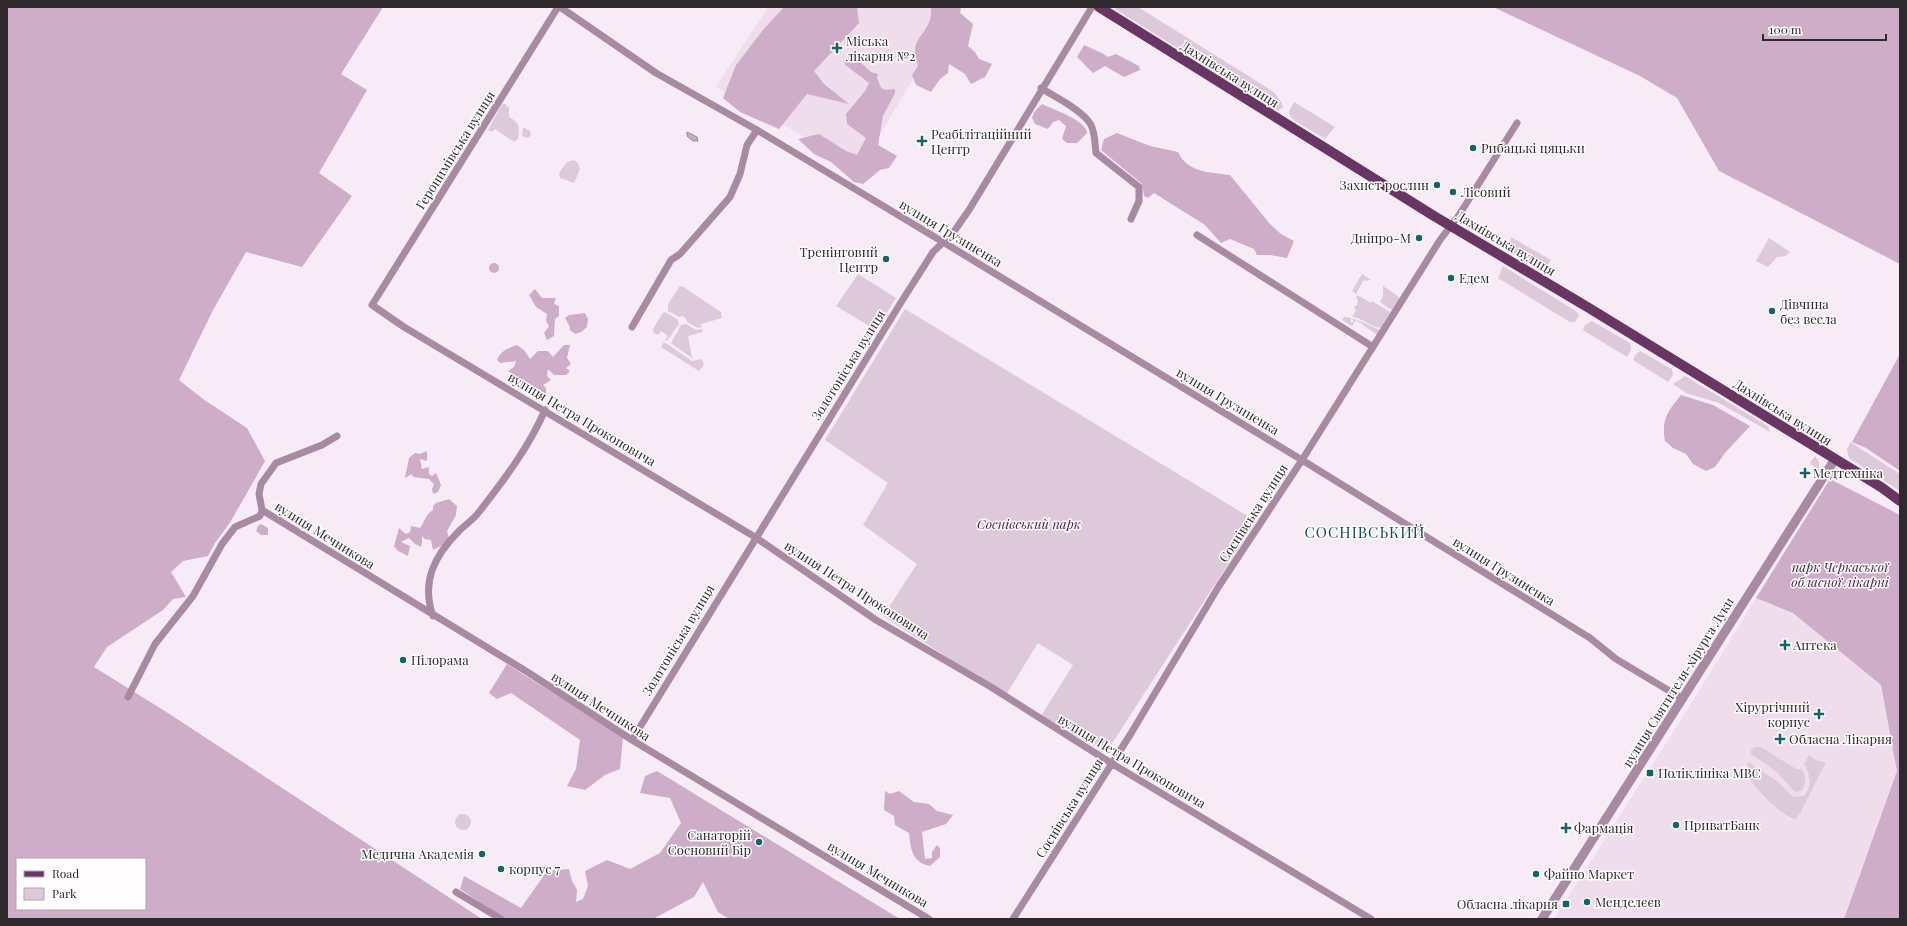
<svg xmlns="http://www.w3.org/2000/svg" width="1907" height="926" viewBox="0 0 1907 926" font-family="'Playfair Display',serif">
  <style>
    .built { fill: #efddeb }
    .green { fill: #dec9da }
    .forest { fill: #ceadc8; fill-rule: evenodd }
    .water { fill: #ccabc6; stroke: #9c8498 }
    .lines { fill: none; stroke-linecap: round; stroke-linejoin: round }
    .minor { stroke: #a88aa3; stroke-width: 7 }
    .tertiary { stroke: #a88aa3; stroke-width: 9 }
    .primary { stroke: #693663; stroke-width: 10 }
    .poi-dot { fill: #14626b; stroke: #fffdfe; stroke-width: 1.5 }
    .labels { text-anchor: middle; stroke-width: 3; stroke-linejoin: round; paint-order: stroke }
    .poi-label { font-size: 13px; fill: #2d292d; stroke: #fffdfe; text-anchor: start }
    .street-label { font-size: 13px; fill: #2d292d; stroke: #fffdfe }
    .park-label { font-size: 13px; font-style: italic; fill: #492045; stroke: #fffdfe }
    .quarter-label { font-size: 15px; letter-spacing: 1px; fill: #104d54; stroke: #fffdfe }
  </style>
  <rect width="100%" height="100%" fill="#f7ecf5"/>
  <!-- built -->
  <path class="built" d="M768 7H956L860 168 716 87Z
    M1756 598 1793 613 1881 685 1897 771 1844 919H1554L1689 707Z"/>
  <!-- green -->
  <path class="green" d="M1112 7H1138L1274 92 1282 103 1283 107 1278 111Z
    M1294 102 1335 127 1325 139 1295 121 1290 116 1289 111Z
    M502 104H506V106L509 107V117C520 123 520 127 518 139L514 142 495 129 492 132 488 130Z
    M523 127 530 131 531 135 528 138 522 136Z
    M574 160 578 163 580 169 574 183 560 178 559 173 567 162Z
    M1511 237 1551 260 1543 273 1508 251Z
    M1769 238 1790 252 1786 256 1777 257 1768 267 1756 261Z
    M1503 266 1576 311 1579 315 1575 322H1570L1498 278Z
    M858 274 896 298 876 330 836 306Z
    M1362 274 1371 280 1363 281 1356 294 1352 291Z
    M682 286 721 312 722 318 701 324 702 327 698 328 687 322V320L683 316 679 317 668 311V304L679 287Z
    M1383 286 1398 296 1399 299 1392 310 1380 302 1383 296Z
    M1357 295 1371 303 1372 301 1390 312 1381 328C1370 327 1361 317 1352 317L1356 310 1354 308 1355 306H1357L1358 300 1356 298Z
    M905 309 1256 521 1109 748 1103 751 1041 716 1073 665 1038 643 1006 695 883 616 917 564 863 525 888 483 825 440Z
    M665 312 677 319 679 324 667 341 665 340 668 336 661 331 658 335 654 333 653 329 662 314Z
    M1344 317 1351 318V323L1354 322 1352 319C1359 319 1371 327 1381 330L1377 335 1356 320 1352 326 1342 320Z
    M1592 321 1630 343 1631 350 1627 357 1583 330 1585 325Z
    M686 324 696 330 702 329 703 332 688 336 692 358 671 343 681 325Z
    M664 342 692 361 702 359 704 365 699 371 661 347Z
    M1640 351 1672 369 1673 375 1668 382 1633 360 1635 355Z
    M1685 376 1768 426 1770 432 1719 403 1686 393 1673 384Z
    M1850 442 1900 474V491L1849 458 1847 450Z
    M1815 456 1819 462V472L1810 463Z
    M1754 747H1761L1796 769H1801C1807 775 1806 784 1802 790L1796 792 1793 790 1777 772 1751 754V750Z
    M1809 755 1815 760 1825 762V764L1799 815 1795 819C1785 818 1754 788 1750 779 1748 774 1748 768 1747 763L1748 762 1777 781 1793 797 1804 796C1813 785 1810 775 1804 763Z
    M455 822a8 8 0 1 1 16 0a8 8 0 1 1-16 0Z"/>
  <!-- forest -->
  <path class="forest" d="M7 7H383L341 74 367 90 319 173 352 196 302 267 246 252 213 310 179 380 203 399 247 428 265 461 231 521 215 543 208 556 183 561 171 572 186 597 173 599 163 610 107 647 94 667 168 713 482 919H7ZM17 859H145V909H17Z
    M784 7H857L859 23 814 71 824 84 849 104 807 94 779 129 740 112 723 98 736 65 763 30Z
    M931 7H961L960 13 973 24 968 46 975 52 979 59 992 64 985 77 971 84 965 74 949 64 948 73 940 79 931 92 916 85 912 75 918 66C917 61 915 55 915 50 916 34 933 30 931 7Z
    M1493 7H1900V264L1719 171 1677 98 1640 76Z
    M1084 45 1102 53 1108 57 1116 54 1139 66 1140 70 1124 77 1105 66 1093 73 1077 57Z
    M854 56 871 72 878 74 877 78 881 88 886 90 895 89V93L883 116 878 145 897 156 889 168 880 170 863 184 854 182 831 162 814 154 798 139 819 134 846 151 857 155 866 138 847 124 846 114 865 91 869 83 844 64Z
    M1042 104C1054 110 1086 120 1087 133L1077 143H1067L1062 139 1066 126 1059 120 1053 122 1048 129 1035 124 1032 118 1034 112Z
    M1117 133 1150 146 1178 152C1188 173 1209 172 1230 175L1270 224 1281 234 1294 241 1287 258 1270 255H1257L1254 249 1230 239 1221 243 1205 225 1154 193 1148 198 1144 196 1142 184 1101 150 1104 139Z
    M489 268a5 5 0 1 1 10 0a5 5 0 1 1-10 0Z
    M535 289 542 298H556L554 304 559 306V316L555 319 554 336 547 340 544 333 549 326 546 321 547 314 536 307 529 295Z
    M585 313 588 319 587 327 581 332 575 334 570 330V327L565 318 569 315Z
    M517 345 524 350 530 359 538 351H548L553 357 564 345H570L567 358 571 364 566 368 570 371 566 375H554L548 369 547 376 551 380 543 385 546 388V396L536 398 533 390 516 383 515 376 508 371 514 367 516 361 500 363 497 360C501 351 508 348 517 345Z
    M1900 354V471L1866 448 1852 442Z
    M1681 395 1713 405 1750 426 1725 453 1715 467 1706 471 1693 464 1686 454 1673 448 1665 441C1661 419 1668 411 1681 395Z
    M427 451V461L420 459 422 469 429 467V474L432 476 436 473 441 485 438 492 433 494 432 489 434 484 429 479 413 477 412 474 405 478 409 458 415 453 420 454Z
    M1830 479 1900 515V919H1844L1897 771 1881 685 1793 613 1756 598Z
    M449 499 457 506 456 515 447 531 449 538 443 545 433 550 431 540 425 539 422 536V542L421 547 415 544 409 538 401 542 410 546 408 556 398 551 394 546 399 528 406 534 410 532 411 526 420 528C425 521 425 515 433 510V506L436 503Z
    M261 524 268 528V535H261L256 531 258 526Z
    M507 664 623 737 620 769 605 775 585 790 567 786 576 769 580 740 511 693 497 699 489 693Z
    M657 771 900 919H729L718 912 703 882 694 897 653 919H505L460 889 464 876 521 908 547 871 569 869 572 881 577 890 576 902 583 899 588 886 585 871 607 860 630 869 660 853 681 823 670 798 640 793 645 776Z
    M885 791 890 794 899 791 914 802 929 804 937 811 953 815 946 824 922 832 925 859 932 858V852L937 845 940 848V857L930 866C912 862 911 850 909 833L895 825 894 816 884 810Z"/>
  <!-- water -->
  <path class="water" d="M687 132 697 137 698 141H693L687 136Z"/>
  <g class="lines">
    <!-- minor -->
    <path class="minor" d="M558 7 372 305 404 327 755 537 876 620 991 687 1111 763 1371 919
      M560 7 656 73 757 130 943 242 1302 460 1590 638 1616 659 1683 699
      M1041 88C1055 97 1084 111 1091 125 1095 133 1095 144 1096 153L1139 187V201L1131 219
      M1197 235 1373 347
      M632 327 671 260 680 254 730 197 740 174 747 145 757 130
      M262 510 529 673 632 740 929 919
      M433 616C421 582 434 556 459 531 465 525 473 520 479 512 504 480 529 447 545 410
      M128 697 155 644 193 596 222 544 235 527 260 516 262 510 259 494 261 484 276 463 322 445 337 436
      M632 740 900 304 933 252 953 233 969 210 1092 7
      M456 892 501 919
      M1013 919 1130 735 1219 586 1302 460 1440 240 1459 215 1517 123"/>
    <!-- tertiary -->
    <path class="tertiary" d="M1542 919 1835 459"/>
    <!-- primary -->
    <path class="primary" d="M1099 7 1434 216 1589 308 1881 487 1900 501"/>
  </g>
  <!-- markers -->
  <g class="poi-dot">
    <path d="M835 42h4v4h4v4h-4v4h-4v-4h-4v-4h4z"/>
    <path d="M920 135h4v4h4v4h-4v4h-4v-4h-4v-4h4z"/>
    <circle cx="1473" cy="148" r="4"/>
    <circle cx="1437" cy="185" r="4"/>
    <circle cx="1453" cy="192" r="4"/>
    <circle cx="1419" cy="238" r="4"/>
    <circle cx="886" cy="259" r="4"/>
    <circle cx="1451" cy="278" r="4"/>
    <circle cx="1772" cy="311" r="4"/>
    <path d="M1803 467h4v4h4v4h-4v4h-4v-4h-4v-4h4z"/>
    <path d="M1783 639h4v4h4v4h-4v4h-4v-4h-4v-4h4z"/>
    <circle cx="403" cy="660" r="4"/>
    <path d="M1817 708h4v4h4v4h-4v4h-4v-4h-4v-4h4z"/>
    <path d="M1778 733h4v4h4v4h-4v4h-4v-4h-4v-4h4z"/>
    <rect x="1646" y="769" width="8" height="8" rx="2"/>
    <circle cx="1676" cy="825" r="4"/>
    <path d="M1564 822h4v4h4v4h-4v4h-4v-4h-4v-4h4z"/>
    <circle cx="759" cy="842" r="4"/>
    <circle cx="482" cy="854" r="4"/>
    <circle cx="501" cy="869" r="4"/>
    <circle cx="1536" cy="874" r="4"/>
    <circle cx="1587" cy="902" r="4"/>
    <rect x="1562" y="900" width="8" height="8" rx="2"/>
  </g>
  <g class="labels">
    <!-- poi labels -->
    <g class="poi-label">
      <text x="846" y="46">Міська<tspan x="846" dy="15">лікарня №2</tspan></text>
      <text x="931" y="139">Реабілітаційний<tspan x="931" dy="15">Центр</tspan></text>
      <text x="1481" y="153">Рибацькі цяцьки</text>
      <text x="1429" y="190" text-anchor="end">Захист рослин</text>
      <text x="1461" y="197">Лісовий</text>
      <text x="1411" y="243" text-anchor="end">Дніпро-М</text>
      <text x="878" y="257" text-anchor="end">Тренінговий<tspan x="878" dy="15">Центр</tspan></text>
      <text x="1459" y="283">Едем</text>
      <text x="1780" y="309">Дівчина<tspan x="1780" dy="15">без весла</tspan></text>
      <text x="1813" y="478">Медтехніка</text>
      <text x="1793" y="650">Аптека</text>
      <text x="411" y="665">Пілорама</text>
      <text x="1810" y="712" text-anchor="end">Хірургічний<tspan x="1810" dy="15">корпус</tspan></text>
      <text x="1789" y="744">Обласна Лікарня</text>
      <text x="1658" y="778">Поліклініка МВС</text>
      <text x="1684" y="830">ПриватБанк</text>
      <text x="1574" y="833">Фармація</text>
      <text x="751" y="840" text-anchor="end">Санаторій<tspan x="751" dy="15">Сосновий Бір</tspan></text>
      <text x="474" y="859" text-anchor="end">Медична Академія</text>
      <text x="509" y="874">корпус 7</text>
      <text x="1544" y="879">Файно Маркет</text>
      <text x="1595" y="907">Менделєєв</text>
      <text x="1558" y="909" text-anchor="end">Обласна лікарня</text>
    </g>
    <!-- street labels -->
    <g class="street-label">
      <text transform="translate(1230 74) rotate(32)" y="5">Дахнівська вулиця</text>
      <text transform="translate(455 150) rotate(-58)" y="5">Геронимівська вулиця</text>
      <text transform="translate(951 233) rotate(31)" y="5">вулиця Грузиненка</text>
      <text transform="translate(1506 243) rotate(31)" y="5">Дахнівська вулиця</text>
      <text transform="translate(848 365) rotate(-58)" y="5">Золотоніська вулиця</text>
      <text transform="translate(1228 401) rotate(31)" y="5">вулиця Грузиненка</text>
      <text transform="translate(1783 412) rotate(32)" y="5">Дахнівська вулиця</text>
      <text transform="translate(582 419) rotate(31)" y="5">вулиця Петра Прокоповича</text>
      <text transform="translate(1253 513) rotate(-57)" y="5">Соснівська вулиця</text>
      <text transform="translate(325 535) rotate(32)" y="5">вулиця Мечникова</text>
      <text transform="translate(1504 571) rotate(32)" y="5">вулиця Грузиненка</text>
      <text transform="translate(857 590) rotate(33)" y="5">вулиця Петра Прокоповича</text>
      <text transform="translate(678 640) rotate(-59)" y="5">Золотоніська вулиця</text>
      <text transform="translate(1678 682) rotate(-58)" y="5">вулиця Святителя-хірурга Луки</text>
      <text transform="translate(601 706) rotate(33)" y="5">вулиця Мечникова</text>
      <text transform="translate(1132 761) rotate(31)" y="5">вулиця Петра Прокоповича</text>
      <text transform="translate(1069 808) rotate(-58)" y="5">Соснівська вулиця</text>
      <text transform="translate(878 874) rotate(31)" y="5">вулиця Мечникова</text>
    </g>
    <!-- park labels -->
    <g class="park-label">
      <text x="1029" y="529">Соснівський парк</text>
      <text x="1840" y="572">парк Черкаської<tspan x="1840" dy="15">обласної лікарні</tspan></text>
    </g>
    <!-- quarter labels -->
    <g class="quarter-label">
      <text x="1365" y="538">СОСНІВСЬКИЙ</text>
    </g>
  </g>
  <!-- border -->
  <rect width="1907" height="926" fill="none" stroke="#2d292d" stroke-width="16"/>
  <!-- legend -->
  <rect x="16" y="858" width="130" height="52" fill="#fffdfe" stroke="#aba8aa"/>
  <rect x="24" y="871" width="20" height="6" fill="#693663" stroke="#aba8aa"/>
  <text x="52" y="878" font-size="12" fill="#2d292d">Road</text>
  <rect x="24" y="888" width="20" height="12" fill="#dec9da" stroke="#aba8aa"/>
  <text x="52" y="898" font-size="12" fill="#2d292d">Park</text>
  <!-- scale -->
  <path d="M1763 34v6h123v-6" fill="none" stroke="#2d292d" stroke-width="2"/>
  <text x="1769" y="34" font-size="12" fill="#2d292d" stroke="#fffdfe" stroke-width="3" paint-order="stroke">100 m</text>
</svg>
